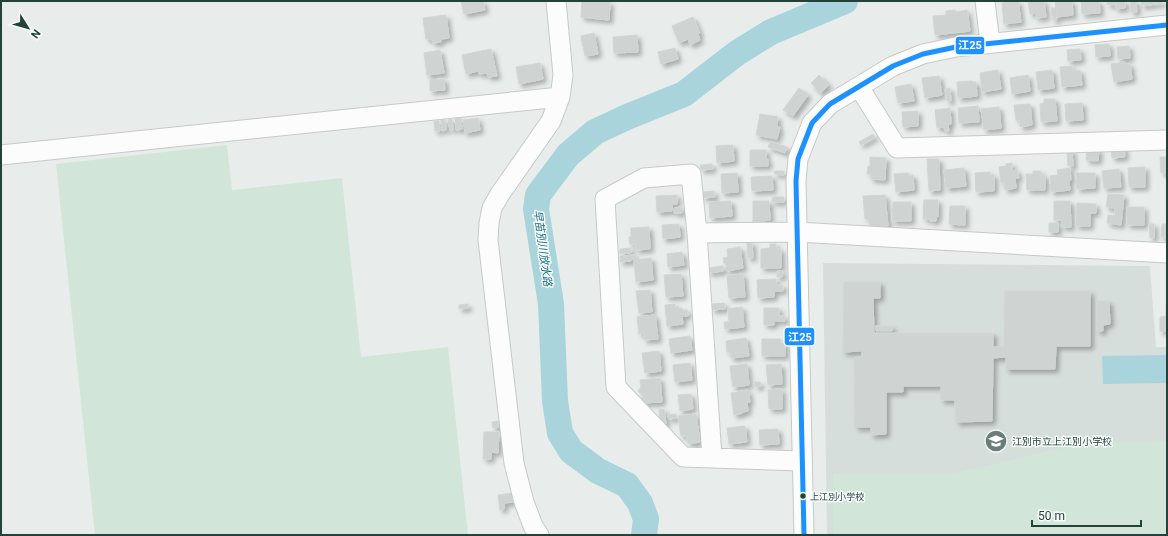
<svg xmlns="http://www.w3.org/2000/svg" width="1168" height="536" viewBox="0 0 1168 536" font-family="Roboto,'Noto Sans JP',sans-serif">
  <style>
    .built { fill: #d6dedb }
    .green { fill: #d1e6d8 }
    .water { fill: #a9d4db }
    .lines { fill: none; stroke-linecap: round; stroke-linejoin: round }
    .river { stroke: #a9d4db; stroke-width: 26 }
    .building { fill: #cfd4d2; stroke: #d1d6d4; filter: url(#shadow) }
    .minor-casing { stroke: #c5cac8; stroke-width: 21 }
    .minor { stroke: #fcfcfc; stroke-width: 19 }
    .bus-1-casing { stroke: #f7fbf9; stroke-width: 8 }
    .bus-1 { stroke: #1e90ff; stroke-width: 5 }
    .bus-dot { fill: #24423a; stroke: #f7fbf9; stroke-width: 1.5 }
    .labels { text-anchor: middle; stroke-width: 3; stroke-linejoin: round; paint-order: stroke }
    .bus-label { font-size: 9px; fill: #24423a; stroke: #f7fbf9; text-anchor: start }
    .poi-label { font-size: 10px; fill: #24423a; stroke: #f7fbf9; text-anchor: start }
    .water-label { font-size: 11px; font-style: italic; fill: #1c6f80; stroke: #f7fbf9 }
    .line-badge { stroke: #f7fbf9; stroke-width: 1.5 }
    .badge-label { font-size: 11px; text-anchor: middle; font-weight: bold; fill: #fff }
  </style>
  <defs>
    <filter id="shadow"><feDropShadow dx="3.5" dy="3.5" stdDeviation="2" flood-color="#0004"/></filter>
  </defs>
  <rect width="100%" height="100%" fill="#e8edeb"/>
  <!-- built -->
  <path class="built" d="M823 263 1150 266 1156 347H1167V535H827Z"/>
  <!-- green -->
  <path class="green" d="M227 145 232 190 342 178 361 357 448 347 468 535H95L56 164Z
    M1167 441V535H833V474H953L1083 443Z"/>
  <!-- water -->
  <path class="water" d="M1167 355V383L1103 384 1102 356Z"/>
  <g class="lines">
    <!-- river -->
    <path class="river" d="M644 535 646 519 640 503 627 485 598 471 571 451 560 433 555 401 551 304 536 209 538 195 568 155 595 132 627 117 684 94 737 53 771 32 845 1"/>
  </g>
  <!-- building -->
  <path class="building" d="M461 1H483L485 10 464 14Z
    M582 1 610 2 609 20 581 17Z
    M1018 1 1021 22 1004 24 1002 3Z
    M1028 1H1044L1046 17 1036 18V13L1030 14Z
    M1055 1H1072L1073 15 1057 17Z
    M1081 1H1099L1100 13 1082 14Z
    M1107 1H1125V8L1116 9 1115 4 1107 5Z
    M1130 1H1136L1137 12H1131Z
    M1141 1H1163V3L1142 6Z
    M1051 8H1056L1057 20H1053Z
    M955 10 956 12 967 10 970 31 935 35 933 16 946 15V11Z
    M446 15 449 38 441 39V42L433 43 432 39H426L423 18Z
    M693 17 700 33 698 34 700 40 690 45 688 39 679 43 672 26Z
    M594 33 598 54 585 56 581 36Z
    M637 35 638 52 614 53 613 37Z
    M1109 44 1110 56 1096 57 1095 45Z
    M1129 46 1130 58 1118 59 1117 47Z
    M675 48 678 59 661 64 658 52Z
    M491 49 497 76 488 77 487 73 479 74 478 71 466 74 462 55Z
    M1080 49 1081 60 1068 61 1067 50Z
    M440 50 444 73 427 75 424 53Z
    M1125 62V64H1130L1132 79 1114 82 1111 64Z
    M540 63 543 79 519 84 516 67Z
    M1072 66 1073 71 1080 70 1082 85 1062 87 1060 67Z
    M998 70 1001 89 982 92 980 73Z
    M1052 70 1054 88 1038 90 1036 72Z
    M819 75 829 85 820 93 811 83Z
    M1028 75 1030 91 1012 94 1010 78Z
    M939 76 942 95 925 98 922 78Z
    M444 79 445 90 430 91V80Z
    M972 81V82H976L977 96 958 98 957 82Z
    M911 84 914 101 898 103 895 87Z
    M799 88 808 95 793 116 783 110Z
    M950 88 951 101H947L945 89Z
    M1044 99H1055L1057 121 1041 122 1040 104 1044 103Z
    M1082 103 1083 120 1066 121 1065 104Z
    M1030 104 1032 125 1020 127V120H1016L1014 105Z
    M978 106 979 122 959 123 958 108Z
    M999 107 1001 128 984 130 981 109Z
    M950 108 951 124 948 125 949 131H945L944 127 937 128 935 110Z
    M918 111V126L903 127 902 112Z
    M760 114 778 117 777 126 780 127 777 139 756 135Z
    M455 118H461L462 129 456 130Z
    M478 118 480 130 465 133 463 120Z
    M452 119 453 130H450L448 120Z
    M441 120H445L446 130 442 131Z
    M434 121H439L440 131H435Z
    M873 134 875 137 861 145 859 142Z
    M770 142 787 147 785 153 768 147Z
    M733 145 734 161 717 163 716 146Z
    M1124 147 1125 157 1112 158 1111 148Z
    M1087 148 1099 149 1098 161 1086 160Z
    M750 150H766V159H768V166H750Z
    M1072 150 1073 166H1068L1067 151Z
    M870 157 886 158 885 180 871 179V174H867L868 166 870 167Z
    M1160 157H1167V173H1161Z
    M927 159H939L940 190 929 191Z
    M1012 163V171L1017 170 1019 178H1015L1016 188 1005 190 1004 182 1001 183 999 167 1006 166V164Z
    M712 164 713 169 701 170 700 165Z
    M1145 167V187H1129L1128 168Z
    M964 168 966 186 946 188 944 170Z
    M1070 168 1071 180 1069 181 1070 190 1051 192 1050 176 1058 175 1057 170Z
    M1119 169 1121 187 1104 188 1102 171Z
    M774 171H784V175L775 174Z
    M1033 171H1041V176L1045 175V190H1027L1026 174H1033Z
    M990 172V175H994V191L976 192 975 173Z
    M737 173 738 192 722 193 721 174Z
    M908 173 909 176 913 175 914 190 896 192 894 174Z
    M1076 173H1095V188L1077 189Z
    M772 176 773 190 752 191 751 177Z
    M714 191 715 197 703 198V192Z
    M1108 194 1124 195 1121 225 1107 223 1108 215 1115 216V208L1106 207Z
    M677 195V204H672V211L657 212 656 196Z
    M885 195 888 226 870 227 869 219H865L863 196Z
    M773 197H784V202H772Z
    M924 200H938V217H936V221H930V219H923Z
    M731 201 732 216 710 218 709 202Z
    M753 201H769L770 220 753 222Z
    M1054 201H1070L1071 227H1062V220H1054Z
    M893 202H911V221H892Z
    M1077 203 1096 204V213H1090V226H1076Z
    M950 206H965V225L949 224Z
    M682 207V213H674V208Z
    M1127 207H1144V225H1127Z
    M1049 223H1058V232H1049Z
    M679 224 680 237 663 239 662 225Z
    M1149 224H1154V238H1150Z
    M1162 224H1167V237H1161Z
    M649 227 650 249 636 250 635 244H630L629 237H631V228Z
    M752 242 753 258H748L747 243Z
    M770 244H776V249H781V268H761V249L770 248Z
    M740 247 743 268 727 271 726 263H724L723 258 728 257 727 249Z
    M631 248V253L620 254V249Z
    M682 252 684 265 668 267 667 254Z
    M635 255 636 258 632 259 631 261 620 262V256Z
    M651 258 653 280 636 282 634 260Z
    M723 266V271L709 273 708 268Z
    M777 271H783L782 277H777Z
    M681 274 683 296 666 297 664 275Z
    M743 274 745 297 729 298 727 276Z
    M776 279V285H783V291H774V297L758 298 757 280Z
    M844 282H880V298H873L874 333H993V347H1004L1005 291H1090V346H1056L1055 369H1006V357L993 358 992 421 956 422 955 400H941V386H903V392H886V434L871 435V427H855L854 358 862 357V351L843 352Z
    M650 290 652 312 639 313 636 291Z
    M1097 301H1109L1110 324 1103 325V331H1097Z
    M724 303 725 309 712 310V304Z
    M468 304V308L459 309V305Z
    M675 304V309L682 308 683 311 687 310 688 316H682L683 324 667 326 665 305Z
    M1166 304H1167V331L1160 332V317L1166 316Z
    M742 307 744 327 725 329 724 322H729L728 309Z
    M764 308H779V316H785V321H774V325H764Z
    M655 315 658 339 644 340V333L639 334 637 317Z
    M875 326H892V331H876Z
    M690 336 692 350 671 353 669 339Z
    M746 338 749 356 731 358 730 352H727L726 341Z
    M762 339H780L781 343H785V356H762Z
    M659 351 661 371 645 373 642 353Z
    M690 363 692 380 675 382 673 365Z
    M747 364 749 385 733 387 730 366Z
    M781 364 782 384 768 385 766 365Z
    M660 378 662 402 642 403V394L638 391 641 387 640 380Z
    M754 382H760L761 386 755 387Z
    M782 389V409H769L768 390Z
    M748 390 750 402 747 403 748 411 743 412V413L734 415 731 393Z
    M691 394 693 409 680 411 678 395Z
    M664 409 666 424 660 425 659 410Z
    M676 414V418L669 419 668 415Z
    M696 414 700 442 688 444 687 436H681L678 416Z
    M502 421V427L493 428 492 422Z
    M745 426 747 442 729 444 727 428Z
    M778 429 779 444 760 445 759 430Z
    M484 432H499L498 453 491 452V459H483Z
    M513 493 514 502 504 503V509L500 510 498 495Z"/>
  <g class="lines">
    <!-- minor casing -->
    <g class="minor-casing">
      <path id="minor" d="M985 1 990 43
        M859 87 897 148 1167 140
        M1 155 560 97
        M697 233 797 232 1167 253
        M712 458 697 233 691 174 644 178 605 199 616 387 683 457 802 461
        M539 535 533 526 524 502 514 463 488 240 489 223 492 208 500 194 551 121 560 97 563 75 556 1
        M804 535 796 181 798 159 812 123 830 104 893 66 923 54 956 47 1167 25"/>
    </g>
    <!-- minor -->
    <use href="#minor" class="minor"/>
    <!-- bus-1 casing -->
    <g class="bus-1-casing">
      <path id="bus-1" d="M804 535 796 181 798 159 812 123 830 104 893 66 923 54 956 47 1167 25"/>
    </g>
    <!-- bus-1 -->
    <use href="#bus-1" class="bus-1"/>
  </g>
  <!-- icons -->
  <defs>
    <g id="school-disc" transform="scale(1.15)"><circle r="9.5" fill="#697e78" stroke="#f7fbf9"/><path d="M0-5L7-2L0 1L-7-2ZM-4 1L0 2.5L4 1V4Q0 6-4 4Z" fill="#fff"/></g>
  </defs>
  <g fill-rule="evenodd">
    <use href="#school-disc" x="996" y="441"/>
  </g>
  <!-- markers -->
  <circle class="bus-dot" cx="803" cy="496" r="3.5"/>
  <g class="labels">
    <!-- bus labels -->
    <g class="bus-label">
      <text x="810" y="500">上江別小学校</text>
    </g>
    <!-- poi labels -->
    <g class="poi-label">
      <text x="1012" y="445">江別市立上江別小学校</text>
    </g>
    <!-- water labels -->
    <g class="water-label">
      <text transform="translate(543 248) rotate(82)" y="4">早苗別川放水路</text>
    </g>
  </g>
  <g class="line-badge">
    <rect x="955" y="36" width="30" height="19" rx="4" fill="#1e90ff"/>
    <rect x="784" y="327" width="31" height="19" rx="4" fill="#1e90ff"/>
  </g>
  <g class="badge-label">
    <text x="970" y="49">江25</text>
    <text x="800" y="341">江25</text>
  </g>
  <!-- border -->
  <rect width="1168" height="536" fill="none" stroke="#24423a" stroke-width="4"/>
  <!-- north arrow -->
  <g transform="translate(28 28) rotate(127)" stroke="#f7fbf9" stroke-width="3" paint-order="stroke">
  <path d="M0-3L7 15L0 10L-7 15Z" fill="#24423a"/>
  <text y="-6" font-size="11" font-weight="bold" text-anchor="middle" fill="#24423a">N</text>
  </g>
  <!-- scale -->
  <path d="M1032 520v6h109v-6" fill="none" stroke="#24423a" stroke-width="2"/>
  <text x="1038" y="520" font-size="12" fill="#24423a" stroke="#f7fbf9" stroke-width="3" paint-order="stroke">50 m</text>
</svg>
